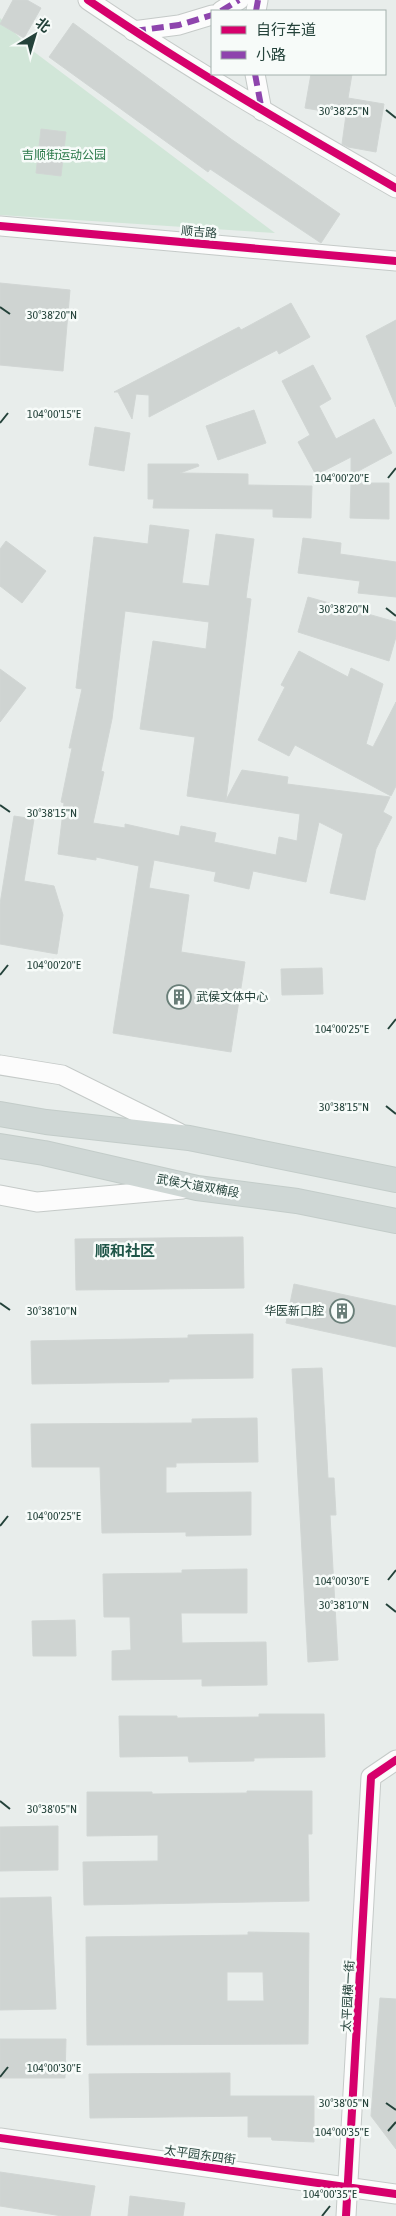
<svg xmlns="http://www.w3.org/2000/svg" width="396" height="2216" viewBox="0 0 396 2216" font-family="'Asap Condensed','Noto Sans SC',sans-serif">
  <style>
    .green { fill: #d1e6d8 }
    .building { fill: #cfd4d2; stroke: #d1d6d4; fill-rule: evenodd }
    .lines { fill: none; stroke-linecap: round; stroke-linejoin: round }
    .minor-casing { stroke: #c5cac8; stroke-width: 21 }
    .major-casing { stroke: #c3ccc9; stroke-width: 26 }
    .minor { stroke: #fcfcfc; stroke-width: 19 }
    .major { stroke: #cfd7d5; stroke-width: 24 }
    .quiet { stroke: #8e44ad; stroke-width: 6; stroke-dasharray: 12 6; stroke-linecap: butt }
    .cycleway-casing { stroke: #f7fbf9; stroke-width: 11 }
    .cycleway { stroke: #d6006c; stroke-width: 8 }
    .ticks { fill: none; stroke: #24423a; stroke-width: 2 }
    .labels { text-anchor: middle; stroke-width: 5; stroke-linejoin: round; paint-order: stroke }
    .park-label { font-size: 12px; fill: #2d7a4b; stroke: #f7fbf9 }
    .street-label { font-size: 12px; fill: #24423a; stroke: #f7fbf9 }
    .poi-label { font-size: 12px; fill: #24423a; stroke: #f7fbf9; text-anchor: start }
    .quarter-label { font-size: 15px; font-weight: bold; fill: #1f5548; stroke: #f7fbf9 }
    .ticks-label { font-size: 12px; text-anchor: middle; fill: #24423a; stroke: #f7fbf9; stroke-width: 5; stroke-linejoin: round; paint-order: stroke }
  </style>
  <rect width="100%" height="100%" fill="#e8edeb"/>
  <!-- green -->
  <path class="green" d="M0 18 33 51 275 233 0 215Z"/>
  <!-- building -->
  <path class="building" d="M13 0H27L41 8 24 38 0 24Z
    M73 23 231 139 340 214 321 243 210 169 208 172 49 57Z
    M311 74H352L348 98 384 104 376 152 348 147 342 144 346 115 305 108Z
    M41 129 66 132 61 176 36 173Z
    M0 283 70 290 63 371 0 365Z
    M291 303 310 337 279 354 277 350 149 417V395L136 394 132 419 118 392H114L239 327 241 330Z
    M396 320V407L366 336Z
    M313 365 331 399 319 406 336 439 374 419 392 453 351 475V457L316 475 298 442 310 435 282 381Z
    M254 410 266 443 218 460 206 426Z
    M95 427 130 433 124 471 89 465Z
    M148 464H198L199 466 180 473 248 474V485L312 486 311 518 273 517V509L153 508 154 499H148Z
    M351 483H389V519L350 518Z
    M150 525 189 530 182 583 209 586 216 534 254 539 246 598 251 599 226 800 242 770 288 777 287 784 390 797 383 812 392 817 376 849 365 900 330 893 343 834 319 822 306 882 253 871 249 889 214 881 216 872 154 860 149 888 189 895 181 952 245 962 231 1052 113 1033 139 866 96 857V860L58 854 64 803 61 802 72 748H69L82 689 76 688 94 537 148 544ZM125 611 209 622 206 649 153 641 140 729 195 737 187 796 300 814 297 841 279 837 276 855 214 842 216 833 181 826 179 836 125 824V828L93 823 104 772 101 771 112 719Z
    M303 538 341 543 340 554 396 562V597L358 593 360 581 298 573Z
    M6 541 46 571 22 603 0 586V549Z
    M308 597 396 622V637L389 661 298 632Z
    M299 651 348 677 351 668 383 684 366 744 373 747 396 702V786L391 796 295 745 289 756 258 740 285 687 281 685Z
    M0 669 26 688 0 722Z
    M14 816 34 819 24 881 54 886 63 915 57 954 0 944V904Z
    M322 968 323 994 282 995 281 969Z
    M243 1237 244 1288 76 1290 75 1239Z
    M294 1284 396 1306V1347L286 1323Z
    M253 1334V1378L169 1379V1382L32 1384 31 1341 188 1338V1335Z
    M322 1368 328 1478H334L336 1515H330L338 1660 308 1662 292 1369Z
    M257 1418 258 1462 176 1463V1467H166V1493L251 1492V1535L186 1536V1532L102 1533 100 1467H32L31 1424 192 1423V1419Z
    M247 1569V1613H181L182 1643 266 1642 267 1685 202 1686V1679L112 1680V1651L131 1650 130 1617H104L103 1574 182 1573V1570Z
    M75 1620 76 1656H33L32 1621Z
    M259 1714H324L325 1757 254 1758V1761L189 1762 188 1756 120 1757 119 1716H177V1718L259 1717Z
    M247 1791H312V1834H308L309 1901 84 1905 83 1862 158 1861V1835L87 1836V1792H152V1794L247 1793Z
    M58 1826V1870L0 1871V1827Z
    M51 1897 56 2009 0 2010V1898Z
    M248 1932 309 1933 308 2044 87 2045 86 1937 248 1935ZM227 1972H263L264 2001H227Z
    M380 1998 396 1999V2149L371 2116Z
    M0 2039H66L65 2078H0Z
    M230 2073V2096H314V2142L272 2140 271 2137H248V2116L90 2118 89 2074Z
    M0 2172 95 2186 90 2216H62L0 2206Z
    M130 2196 185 2203 183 2216H128Z"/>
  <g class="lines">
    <!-- minor casing -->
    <g class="minor-casing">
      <path id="minor" d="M88 0C188 68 292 128 396 188
        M221 11 239 0
        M256 11 258 0
        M133 31 179 25 212 15
        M255 74 262 111
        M0 226 396 261
        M0 1065 62 1075 179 1133
        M0 1195 37 1202 183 1189
        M0 2138 396 2194
        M346 2216 371 1777 396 1760"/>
    </g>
    <!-- major casing -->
    <g class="major-casing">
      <path id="major" d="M0 1114 46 1122 189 1138 396 1180
        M0 1146 44 1153 197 1188 297 1201 396 1221"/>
    </g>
    <!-- minor -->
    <use href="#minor" class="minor"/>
    <!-- major -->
    <use href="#major" class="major"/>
    <!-- quiet -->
    <path class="quiet" d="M221 11 239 0
      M256 11 258 0
      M134 31 179 25 212 15
      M255 74 262 111"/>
    <!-- cycleway casing -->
    <g class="cycleway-casing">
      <path id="cycleway" d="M88 0C188 68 292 128 396 188
        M0 226 396 261
        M0 2138 396 2194
        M346 2216 371 1777 396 1760"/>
    </g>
    <!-- cycleway -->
    <use href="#cycleway" class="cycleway"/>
  </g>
  <!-- ticks -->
  <path class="ticks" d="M386 110 396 118M0 307 10 314M0 423 8 413M388 478 396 468M386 608 396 616M0 805 10 812M0 975 8 965M388 1029 396 1019M386 1106 396 1114M0 1303 10 1310M0 1526 8 1516M388 1580 396 1570M386 1604 396 1612M0 1801 10 1809M0 2077 8 2067M386 2103 396 2110M388 2131 396 2122M322 2216 330 2206"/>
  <!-- icons -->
  <defs>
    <g id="building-ring" transform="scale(1.25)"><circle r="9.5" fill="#f7fbf9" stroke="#697e78" stroke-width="1.5"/><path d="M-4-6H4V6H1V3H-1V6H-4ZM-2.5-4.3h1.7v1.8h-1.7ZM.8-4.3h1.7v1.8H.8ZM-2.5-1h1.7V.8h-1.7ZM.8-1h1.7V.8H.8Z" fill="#697e78"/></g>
  </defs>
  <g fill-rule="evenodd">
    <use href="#building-ring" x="179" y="997"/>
    <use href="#building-ring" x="342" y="1311"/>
  </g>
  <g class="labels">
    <!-- park labels -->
    <g class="park-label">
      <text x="64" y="159">吉顺街运动公园</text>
    </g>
    <!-- street labels -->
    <g class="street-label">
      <text transform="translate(199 232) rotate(5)" y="4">顺吉路</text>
      <text transform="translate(198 1186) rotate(10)" y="4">武侯大道双楠段</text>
      <text transform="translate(348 1996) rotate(-87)" y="4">太平园横一街</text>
      <text transform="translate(200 2155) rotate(8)" y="4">太平园东四街</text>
    </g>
    <!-- poi labels -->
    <g class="poi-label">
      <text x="196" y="1001">武侯文体中心</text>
      <text x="324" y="1315" text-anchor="end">华医新口腔</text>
    </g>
    <!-- quarter labels -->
    <g class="quarter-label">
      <text x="125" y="1256">顺和社区</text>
    </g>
  </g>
  <g class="ticks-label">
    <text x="344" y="115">30°38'25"N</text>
    <text x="52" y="319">30°38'20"N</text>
    <text x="54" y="418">104°00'15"E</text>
    <text x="342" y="482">104°00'20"E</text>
    <text x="344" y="613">30°38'20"N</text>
    <text x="52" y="817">30°38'15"N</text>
    <text x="54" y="969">104°00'20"E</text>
    <text x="342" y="1033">104°00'25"E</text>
    <text x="344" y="1111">30°38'15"N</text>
    <text x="52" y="1315">30°38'10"N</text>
    <text x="54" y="1520">104°00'25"E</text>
    <text x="342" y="1585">104°00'30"E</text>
    <text x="344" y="1609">30°38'10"N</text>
    <text x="52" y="1813">30°38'05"N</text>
    <text x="54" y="2072">104°00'30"E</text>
    <text x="344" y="2107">30°38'05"N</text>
    <text x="342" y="2136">104°00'35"E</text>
    <text x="330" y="2198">104°00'35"E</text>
  </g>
  <!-- legend -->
  <rect x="211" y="10" width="175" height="65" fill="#f7fbf9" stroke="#a3b1ad"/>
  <rect x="221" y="26" width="25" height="8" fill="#d6006c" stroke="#a3b1ad"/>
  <text x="256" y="35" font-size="15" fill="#24423a">自行车道</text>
  <rect x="221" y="51" width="25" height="8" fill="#8e44ad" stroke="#a3b1ad"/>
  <text x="256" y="60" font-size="15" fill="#24423a">小路</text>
  <!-- north arrow -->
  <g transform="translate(35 35) rotate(38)" stroke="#f7fbf9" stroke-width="4" paint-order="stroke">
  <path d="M0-4L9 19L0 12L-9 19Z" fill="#24423a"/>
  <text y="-8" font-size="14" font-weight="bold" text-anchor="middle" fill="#24423a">北</text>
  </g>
</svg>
